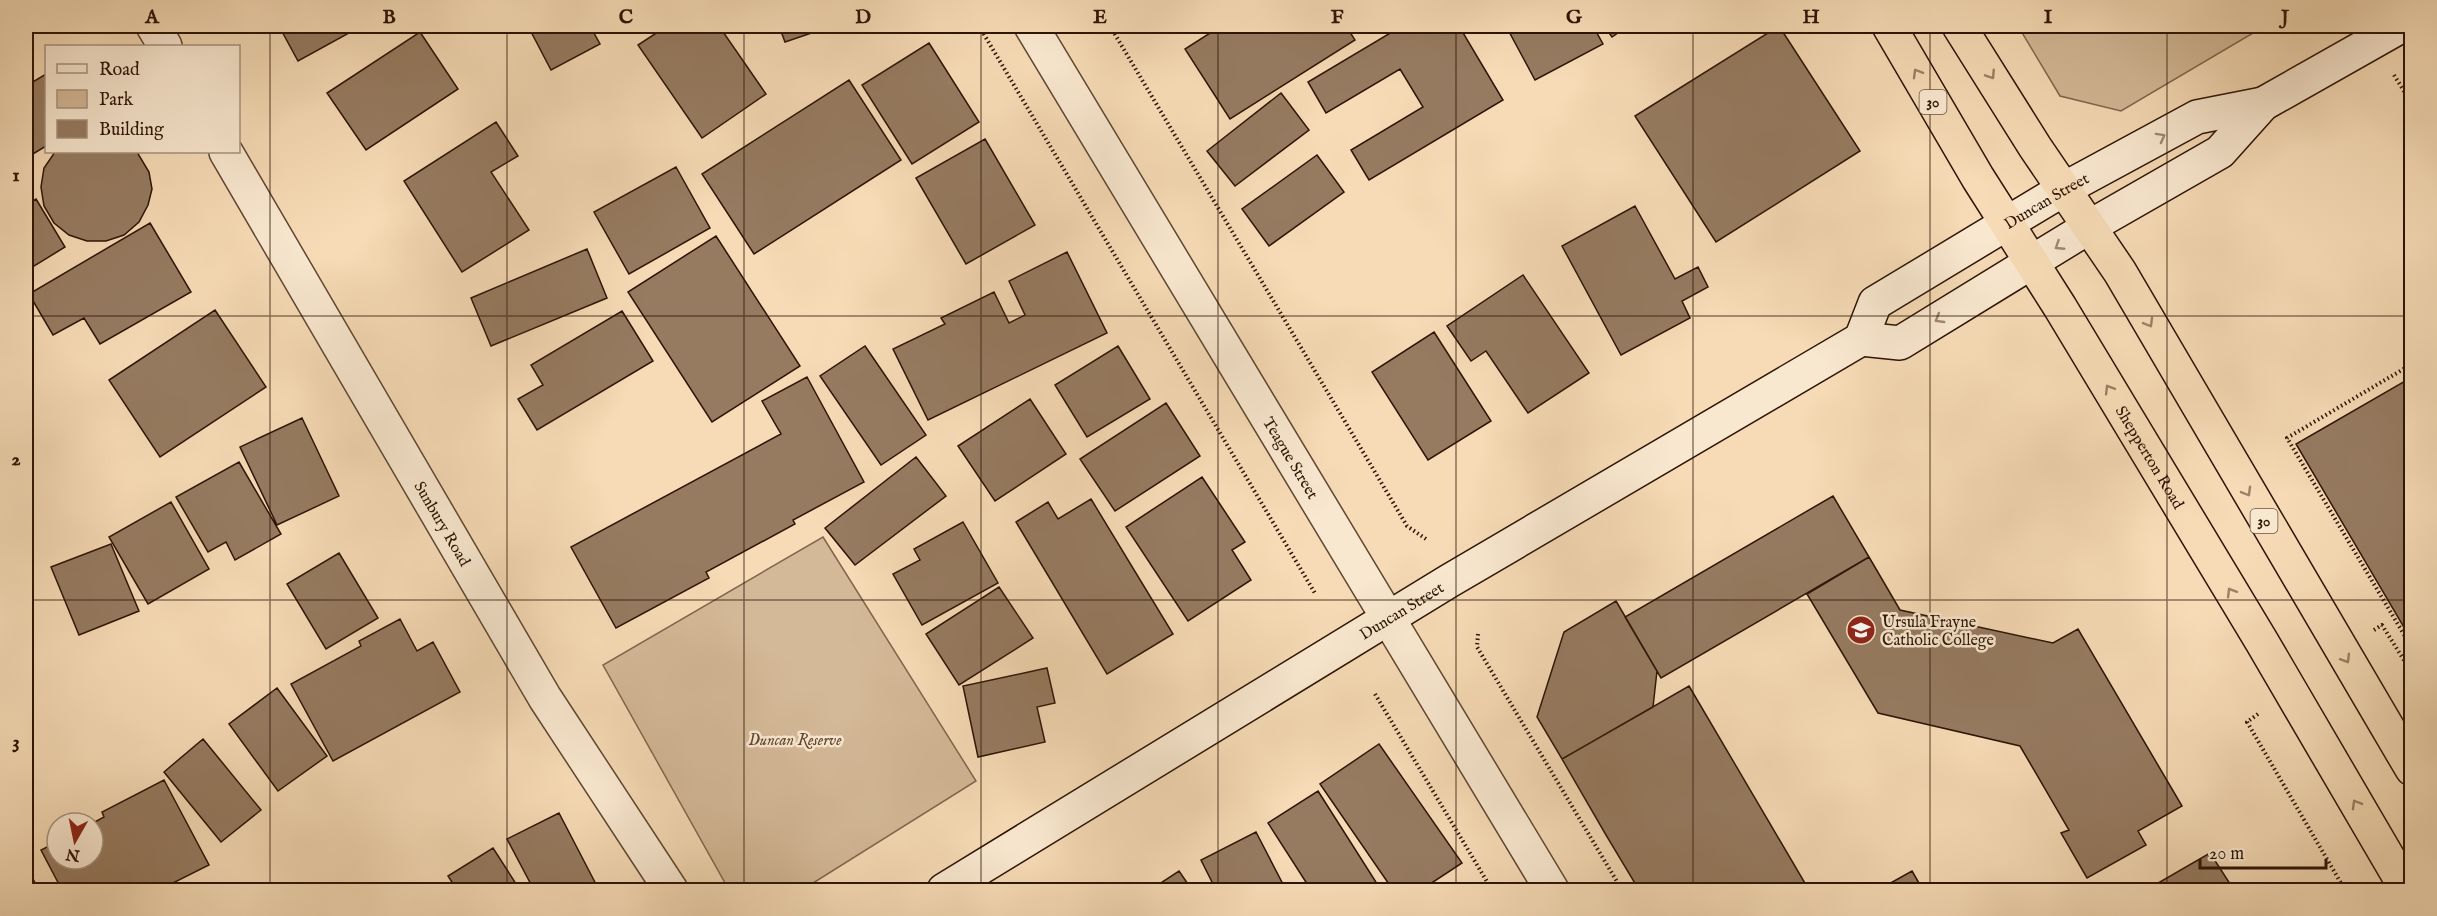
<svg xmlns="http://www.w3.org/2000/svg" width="2437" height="916" viewBox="0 0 2437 916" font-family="'IM FELL English',serif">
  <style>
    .green { fill: #d4b998; stroke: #80664e; stroke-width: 1.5 }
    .building { fill: #967b61; stroke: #2d1405; stroke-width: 1.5 }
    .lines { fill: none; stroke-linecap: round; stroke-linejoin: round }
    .street-casing { stroke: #5f4631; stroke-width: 36 }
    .secondary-casing { stroke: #2d1405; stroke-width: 36 }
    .highway-casing { stroke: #2d1405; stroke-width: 36 }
    .path { stroke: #2d1405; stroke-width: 4; stroke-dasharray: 1.5 3; stroke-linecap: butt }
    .street { stroke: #f9e8d0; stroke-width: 33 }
    .secondary { stroke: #f9e8d0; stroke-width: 33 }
    .highway { stroke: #f6dbb6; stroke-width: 33 }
    .oneway { stroke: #9c8166 }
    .oneway2 { stroke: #9d8975 }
    .grid { fill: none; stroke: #2d1405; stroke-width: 1.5; stroke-opacity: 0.55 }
    .labels { text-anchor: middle; stroke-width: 5; stroke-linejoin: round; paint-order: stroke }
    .shield { fill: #f9e8d0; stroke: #6a5442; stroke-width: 1.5 }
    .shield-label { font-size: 15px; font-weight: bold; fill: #2d1405 }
    .street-label { font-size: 16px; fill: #2d1405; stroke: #f9e8d0 }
    .poi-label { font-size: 16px; fill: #2d1405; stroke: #f9e8d0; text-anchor: start }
    .park-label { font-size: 16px; font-style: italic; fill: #5f4631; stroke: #f9e8d0 }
    .neatline { fill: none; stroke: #2d1405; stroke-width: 2 }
    .grid-label { font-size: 20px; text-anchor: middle; font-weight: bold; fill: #2d1405 }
  </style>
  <rect width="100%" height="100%" fill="#f6dbb6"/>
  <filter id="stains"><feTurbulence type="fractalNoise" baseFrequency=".00333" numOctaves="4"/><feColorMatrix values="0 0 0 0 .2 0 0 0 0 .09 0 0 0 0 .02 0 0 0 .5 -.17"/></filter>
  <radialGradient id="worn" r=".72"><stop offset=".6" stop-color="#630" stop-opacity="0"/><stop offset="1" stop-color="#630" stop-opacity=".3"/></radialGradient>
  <!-- green -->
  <path class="green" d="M2018 26H2265L2121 111 2060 96Z
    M823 537 976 781 802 890H729L603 665Z"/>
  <!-- building -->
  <path class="building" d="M279 26H345L349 33 298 61Z
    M528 26H590L600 44 551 70Z
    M667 26H719L766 94 702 138 638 45Z
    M779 26H832L785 42Z
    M1221 26H1346L1355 40 1230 119 1185 49Z
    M1402 26H1459L1503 100 1369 180 1351 150 1423 107 1400 69 1326 113 1308 82Z
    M1506 26H1593L1603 44 1535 80Z
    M1604 26H1628L1612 37Z
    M1779 26 1860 151 1716 242 1635 116Z
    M420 32 458 89 366 150 327 93Z
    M929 43 979 122 912 164 862 85Z
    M46 74V146L33 154H26V86Z
    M849 80 901 160 754 254 702 174Z
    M1281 93 1309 130 1235 186 1207 151Z
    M496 122 518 156 491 172 529 230 462 272 404 181Z
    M985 139 1035 225 966 264 916 178Z
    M55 152H137L149 172 152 189 148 205 139 222 124 235 106 241H87L69 235 54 223 44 206 41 187 44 168Z
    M1317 155 1344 192 1269 246 1242 209Z
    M676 167 710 228 629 274 594 212Z
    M36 199 65 247 26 271V205Z
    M1635 206 1675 279 1698 267 1708 287 1682 301 1690 318 1621 355 1562 246Z
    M150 223 191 292 100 344 84 318 53 335 29 294Z
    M716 236 800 366 712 422 628 292Z
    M587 249 607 298 491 346 471 298Z
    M1067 252 1107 333 928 420 893 349 945 324 941 318 994 292 1009 323 1025 315 1009 281Z
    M1523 275 1589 373 1528 413 1486 351 1471 361 1447 326Z
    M215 310 266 387 160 457 109 380Z
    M622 311 653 361 537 430 518 399 543 385 531 365Z
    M1434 332 1491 421 1428 460 1372 372Z
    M865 346 926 435 881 465 820 376Z
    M1118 346 1150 399 1087 437 1055 385Z
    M807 377 864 482 793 520 795 524 706 572 709 578 616 628 571 547 781 434 762 401Z
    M2412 377V641L2296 444Z
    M1030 399 1066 454 995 501 958 446Z
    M1166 403 1200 456 1115 511 1080 459Z
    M302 418 339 496 277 525 240 447Z
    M916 457 946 496 855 565 825 528Z
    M239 462 281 534 235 560 226 542 208 552 176 497Z
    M1202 477 1245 542 1232 550 1251 580 1188 621 1126 527Z
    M1833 496 1869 557 1661 678 1625 617Z
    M1091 499 1173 634 1107 674 1016 522 1048 502 1058 519Z
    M171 502 209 569 148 604 109 537Z
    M963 522 998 583 922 625 893 574 920 560 914 549Z
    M111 544 139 611 79 635 51 567Z
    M339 553 378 618 326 649 287 584Z
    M1869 557 1900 610 2053 643 2078 629 2182 806 2138 831 2146 845 2087 878 2061 833 2069 830 2020 746 1878 713 1807 594Z
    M999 587 1033 638 959 685 926 634Z
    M1616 601 1657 671 1653 707 1562 759 1537 717 1564 632Z
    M400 619 417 651 433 642 460 692 333 761 291 684 361 646 359 641Z
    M1047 668 1055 703 1037 707 1045 742 978 757 963 686Z
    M1689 686 1809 890H1639L1606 835 1562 759Z
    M277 688 327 756 278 791 229 724Z
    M203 739 261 810 221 842 164 772Z
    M1379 744 1462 863 1421 890H1393L1320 784Z
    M164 780 209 865 159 890H62L41 850 57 842V859H93V823L104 817 102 812Z
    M1318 791 1381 890H1311L1268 823Z
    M559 813 599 890H534L507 839Z
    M1256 832 1286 890H1216L1201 860Z
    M493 848 520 890H457L448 876Z
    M2210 853 2234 890H2146Z
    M26 866 39 890H26Z
    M1179 871 1192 890H1150Z
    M1912 871 1923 890H1878Z"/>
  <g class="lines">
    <!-- street casing -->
    <g class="street-casing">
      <g id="street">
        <path d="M153 26 165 46"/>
        <path id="s1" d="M1031 26 1552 890"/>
        <path id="s2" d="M226 152 545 698 671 890"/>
      </g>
    </g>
    <!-- secondary casing -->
    <g class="secondary-casing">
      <g id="secondary">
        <path d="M1861 339 1900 343 2089 227 2220 152 2263 104 2401 26"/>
        <path id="s3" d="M944 890 1449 581 1861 339 1875 303 2064 189 2197 117 2263 104"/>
      </g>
    </g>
    <!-- highway casing -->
    <g class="highway-casing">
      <g id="highway">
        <path id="s4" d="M1889 26 1978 178 2060 307 2262 642 2407 890"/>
        <path d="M1959 26 2035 147 2120 272 2412 769"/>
      </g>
    </g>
    <!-- path -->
    <path class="path" d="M979 26 1316 595
      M1110 26 1407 526 1426 539
      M2394 75 2412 104
      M2412 364 2287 438 2412 648
      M2374 630 2382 625 2412 673
      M1478 634 1477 647 1622 890
      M1375 694 1492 890
      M2258 714 2247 722 2345 890"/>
    <!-- street -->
    <use href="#street" class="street"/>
    <!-- secondary -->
    <use href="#secondary" class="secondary"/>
    <!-- highway -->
    <use href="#highway" class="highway"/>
  </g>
  <!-- one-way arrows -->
  <defs><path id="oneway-chevron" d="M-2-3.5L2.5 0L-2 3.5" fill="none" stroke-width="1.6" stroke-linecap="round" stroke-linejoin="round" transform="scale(1.5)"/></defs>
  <g class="oneway">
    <use href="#oneway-chevron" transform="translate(1917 73) rotate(-120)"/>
    <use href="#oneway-chevron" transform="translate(1991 75) rotate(57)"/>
    <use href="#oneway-chevron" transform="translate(2149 323) rotate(60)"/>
    <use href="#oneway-chevron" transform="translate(2109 389) rotate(-121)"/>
    <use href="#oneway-chevron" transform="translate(2247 492) rotate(60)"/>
    <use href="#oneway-chevron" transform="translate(2231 592) rotate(-121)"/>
    <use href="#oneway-chevron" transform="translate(2346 659) rotate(59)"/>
    <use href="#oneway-chevron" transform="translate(2356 804) rotate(-120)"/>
  </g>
  <g class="oneway2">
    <use href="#oneway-chevron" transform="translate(2161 137) rotate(-29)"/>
    <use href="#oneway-chevron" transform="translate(2059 246) rotate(147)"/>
    <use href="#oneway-chevron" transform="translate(1939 319) rotate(149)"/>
  </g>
  <!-- grid -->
  <path class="grid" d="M270 26V890M507 26V890M744 26V890M981 26V890M1218 26V890M1456 26V890M1693 26V890M1930 26V890M2167 26V890M26 316H2412M26 600H2412"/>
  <!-- icons -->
  <defs>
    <g id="school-disc" transform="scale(1.5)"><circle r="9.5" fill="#8f2418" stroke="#f9e8d0"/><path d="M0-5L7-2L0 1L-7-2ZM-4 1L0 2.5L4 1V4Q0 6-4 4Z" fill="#fff"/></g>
  </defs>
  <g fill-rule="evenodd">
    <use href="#school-disc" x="1861" y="630"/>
  </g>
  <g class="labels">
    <!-- shield labels -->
    <g class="shield">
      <rect x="1919.5" y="90" width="27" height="24" rx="4.5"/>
      <rect x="2250.5" y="509" width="27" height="24" rx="4.5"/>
    </g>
    <g class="shield-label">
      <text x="1933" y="107">30</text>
      <text x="2264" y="526">30</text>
    </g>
    <!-- street labels -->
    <g class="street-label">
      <text dy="6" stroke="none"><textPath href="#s3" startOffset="1308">Duncan Street</textPath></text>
      <text dy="6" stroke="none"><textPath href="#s4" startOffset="504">Shepperton Road</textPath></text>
      <text dy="6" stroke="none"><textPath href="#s1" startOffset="504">Teague Street</textPath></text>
      <text dy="6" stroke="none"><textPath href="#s2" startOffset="430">Sunbury Road</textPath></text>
      <text dy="6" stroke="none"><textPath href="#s3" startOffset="536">Duncan Street</textPath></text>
    </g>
    <!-- poi labels -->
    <g class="poi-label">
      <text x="1882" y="627">Ursula Frayne<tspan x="1882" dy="18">Catholic College</tspan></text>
    </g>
    <!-- park labels -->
    <g class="park-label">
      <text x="795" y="745">Duncan Reserve</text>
    </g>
  </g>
  <!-- margin -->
  <rect width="2437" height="916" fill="none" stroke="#f6dbb6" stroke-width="66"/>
  <!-- legend -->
  <rect x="45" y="45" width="195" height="108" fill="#f9e8d0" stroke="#a7937f" stroke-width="1.5"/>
  <rect x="57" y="64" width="30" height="9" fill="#f9e8d0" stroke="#a7937f" stroke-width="1.5"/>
  <text x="99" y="75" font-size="18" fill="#2d1405">Road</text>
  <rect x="57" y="90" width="30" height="18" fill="#d4b998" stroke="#a7937f" stroke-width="1.5"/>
  <text x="99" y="105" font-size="18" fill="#2d1405">Park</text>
  <rect x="57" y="120" width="30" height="18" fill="#967b61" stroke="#a7937f" stroke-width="1.5"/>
  <text x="99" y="135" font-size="18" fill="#2d1405">Building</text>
  <!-- north arrow -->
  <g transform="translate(75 841) rotate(189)"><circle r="28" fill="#f9e8d0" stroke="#a7937f" stroke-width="1.5"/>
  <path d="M0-4.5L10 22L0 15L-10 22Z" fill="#8f2418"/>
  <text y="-9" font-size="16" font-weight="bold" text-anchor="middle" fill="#2d1405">N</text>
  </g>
  <!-- scale -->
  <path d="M2200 859v9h126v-9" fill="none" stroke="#2d1405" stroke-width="3"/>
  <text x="2209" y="859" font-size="18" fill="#2d1405" stroke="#f9e8d0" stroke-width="4.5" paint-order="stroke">20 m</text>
  <rect x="33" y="33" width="2371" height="850" class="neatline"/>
  <g class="grid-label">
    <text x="152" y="23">A</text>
    <text x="389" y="23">B</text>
    <text x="626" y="23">C</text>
    <text x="863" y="23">D</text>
    <text x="1100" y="23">E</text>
    <text x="1337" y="23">F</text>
    <text x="1574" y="23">G</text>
    <text x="1811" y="23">H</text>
    <text x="2048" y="23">I</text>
    <text x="2285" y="23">J</text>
    <text x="16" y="181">1</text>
    <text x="16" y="465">2</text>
    <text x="16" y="748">3</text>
  </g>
  <rect width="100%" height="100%" filter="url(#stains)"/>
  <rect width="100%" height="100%" fill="url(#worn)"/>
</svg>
